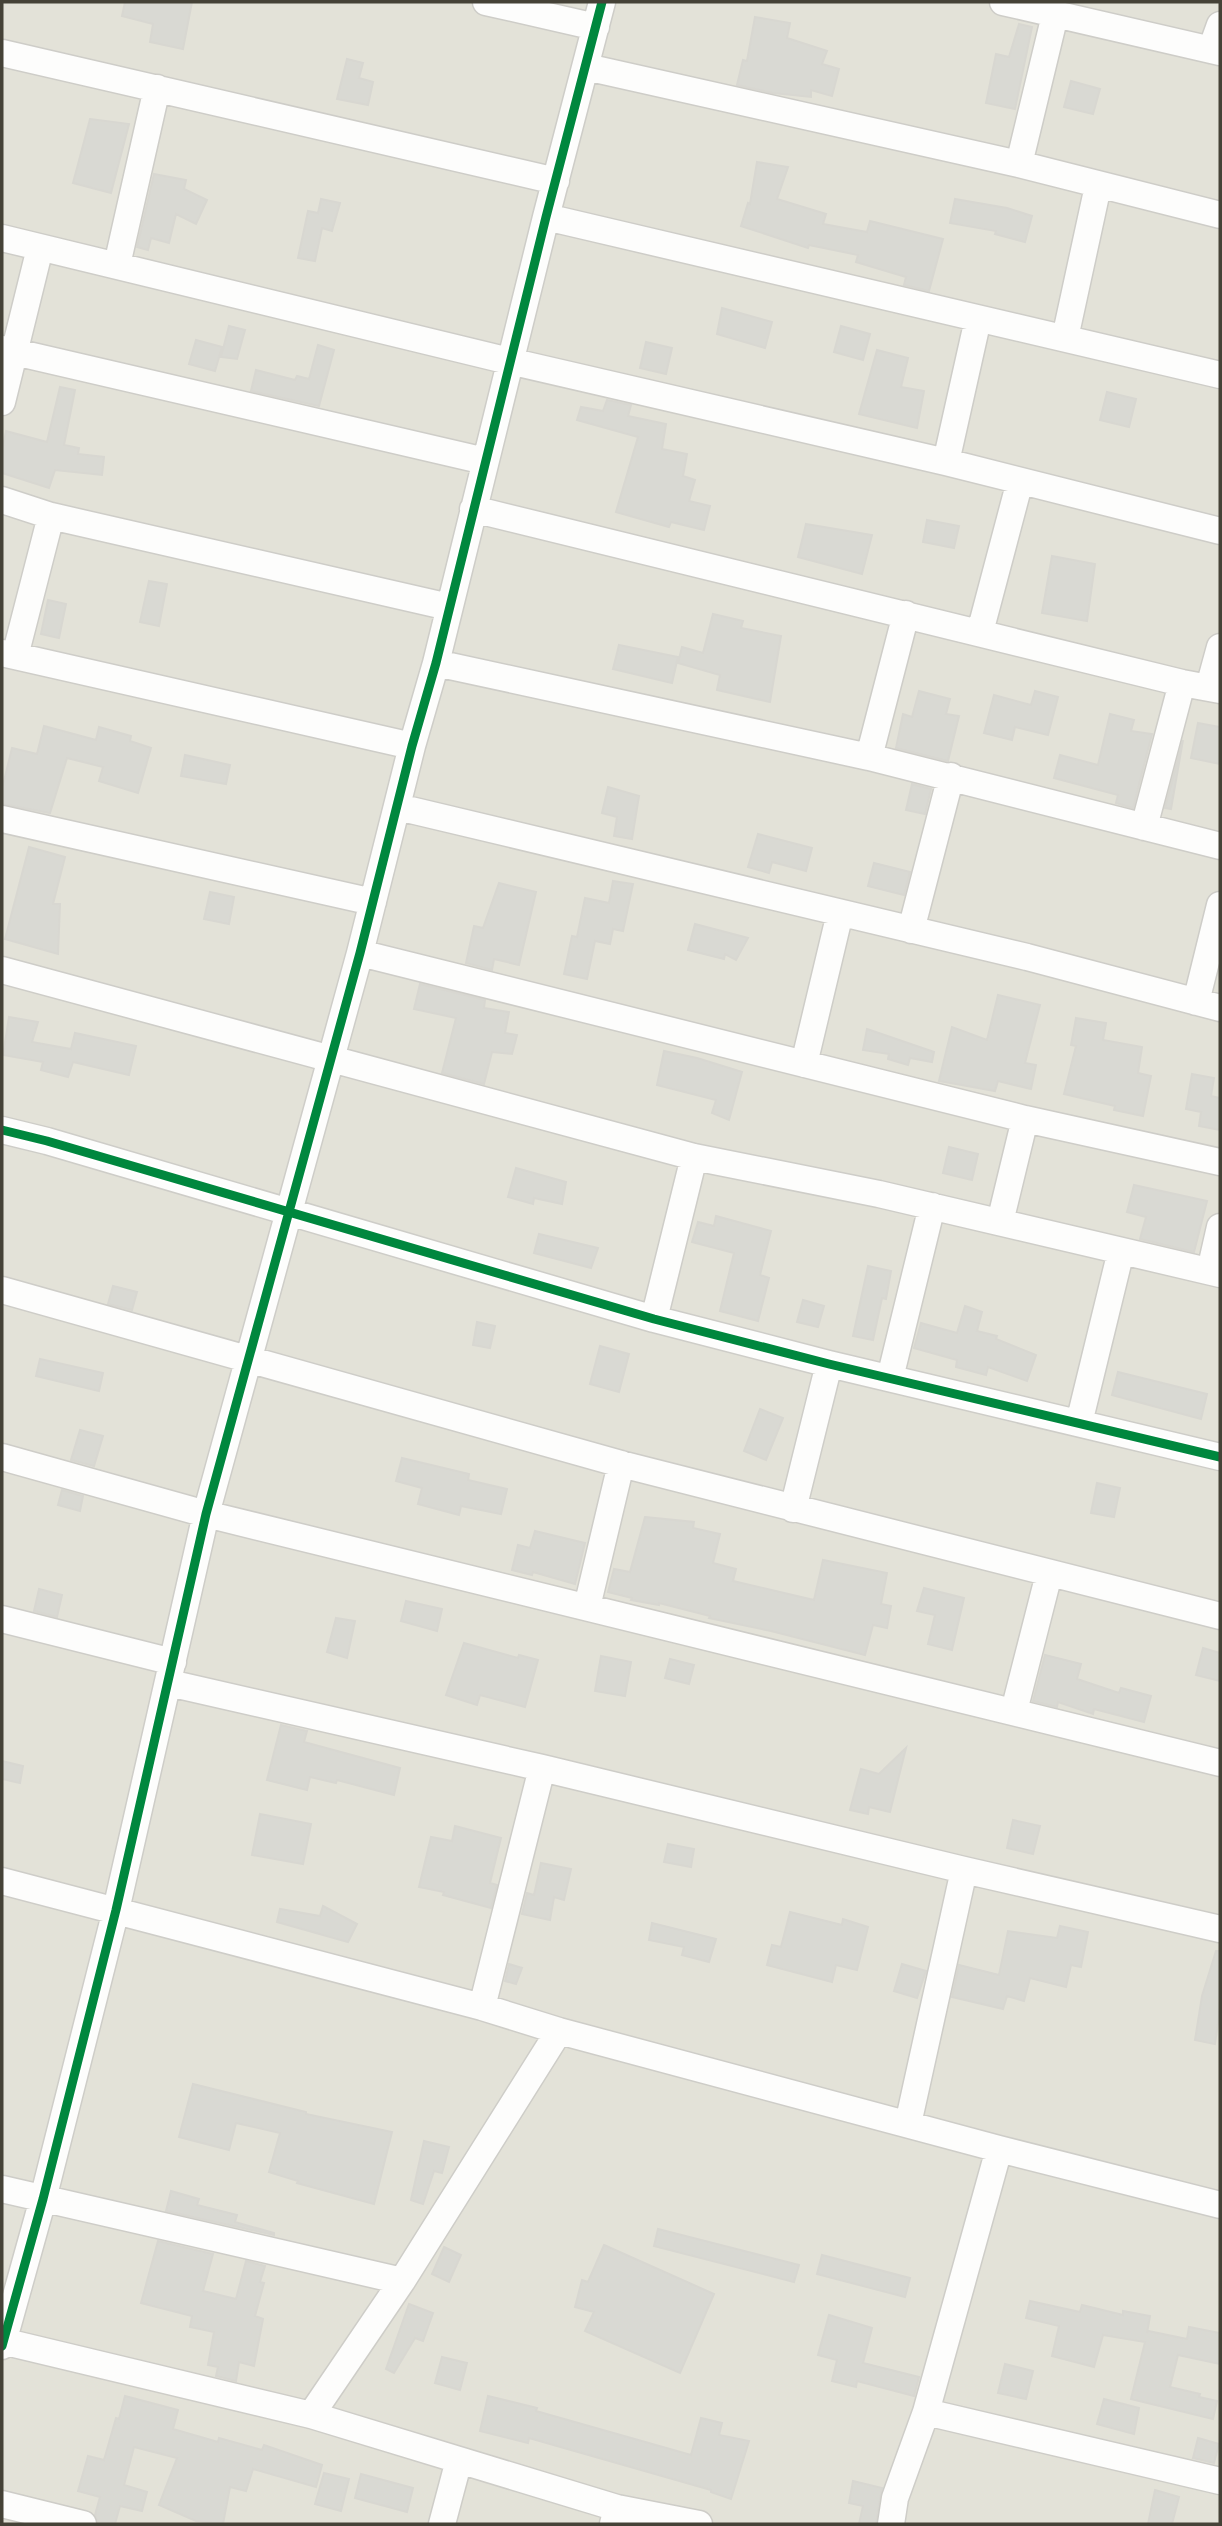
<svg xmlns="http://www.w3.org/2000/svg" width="1222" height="2526" viewBox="0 0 1222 2526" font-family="'Open Sans',sans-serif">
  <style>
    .residential { fill: #e3e2d8 }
    .building { fill: #d9d9d3; stroke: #d8d7d1; stroke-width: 2 }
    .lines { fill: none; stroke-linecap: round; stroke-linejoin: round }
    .street-casing { stroke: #cecdc8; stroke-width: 29 }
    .street { stroke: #fdfdfc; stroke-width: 26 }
    .cycleway-casing { stroke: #fff; stroke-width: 13 }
    .cycleway { stroke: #00873e; stroke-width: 9 }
  </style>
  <rect width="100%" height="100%" fill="#f0f0eb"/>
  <!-- residential -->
  <path class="residential" d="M2 2H1220V2524H2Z"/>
  <!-- building -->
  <path class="building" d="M125 2H192L183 49 150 42 153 24 122 16Z
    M755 17 790 23 787 38 827 51 822 64 839 69 832 96 811 90V97L773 93 737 85 743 60 747 61Z
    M1019 24 1032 27 1015 109 986 103 996 54 1009 57Z
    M347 59 363 63 359 78 373 82 368 105 337 99Z
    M1071 81 1100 89 1093 114 1064 107Z
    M90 119 129 124 111 193 73 183Z
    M757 162 788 167 777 199 826 214 823 224 867 232 870 221 943 239 929 291 904 285 906 277 856 262 858 255 809 245 808 248 741 226 748 203 750 204Z
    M154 174 186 180 184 189 207 200 196 224 176 214 169 243 151 238 148 250 137 247Z
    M321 199 340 203 332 231 322 228 315 261 298 258 308 211 318 213Z
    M955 199 1007 208 1032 216 1025 242 995 234 996 231 950 223Z
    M722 308 772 322 765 348 717 334Z
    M229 326 245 330 237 359 221 357Z
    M841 326 870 334 863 360 834 352Z
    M196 340 222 347 215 371 189 364Z
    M646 342 672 348 666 374 640 368Z
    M318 345 334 350 319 406 251 391 256 370 295 380 297 376 309 379Z
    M877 350 908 358 901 387 924 391 917 428 859 414Z
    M60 387 75 390 64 445 79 448 78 454 104 457 102 475 55 470 49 488 2 473V451L6 431 47 442Z
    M1107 392 1136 399 1129 427 1100 420Z
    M607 400 631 405 628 416 666 424 662 449 687 454 683 476 695 480 689 501 710 506 704 530 671 522 669 527 616 512 638 437 577 420 581 407 603 411Z
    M927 520 959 526 954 548 923 542Z
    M806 524 872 535 862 574 798 557Z
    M1052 556 1095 564 1087 621 1042 613Z
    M149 581 167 584 159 626 140 622Z
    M48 600 66 604 59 638 41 634Z
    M713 614 743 621 741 628 781 636 770 702 717 690 720 675 678 663 682 647 703 653Z
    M619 645 678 657 672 683 613 669Z
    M919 691 950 699 946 714 959 716 948 761 896 748 903 714 912 717Z
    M1035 691 1058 697 1048 735 1015 727 1012 740 984 733 994 695 1031 705Z
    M1110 714 1134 720 1131 731 1152 734 1133 808 1116 803 1118 795 1054 778 1060 755 1098 765Z
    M1198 723 1220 727V764L1191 758Z
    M44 726 96 740 99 727 131 736 130 741 151 748 138 793 99 781 103 767 67 758 50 813 2 804V789L12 748 37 754Z
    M1183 740 1171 809 1165 808Z
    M185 755 230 765 226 784 181 776Z
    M912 784 931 789 925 814 906 810Z
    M608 787 639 796 632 839 614 836 617 817 602 813Z
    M758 834 812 848 806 871 772 862 769 873 748 867Z
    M29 847 65 857 53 904H60L58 954 5 939Z
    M874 863 910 872 904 895 868 886Z
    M613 881 633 884 623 931 613 929 610 944 595 941 587 979 564 974 572 936 577 937 585 898 609 903Z
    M499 883 536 892 519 965 494 959 492 970 466 963 474 926 483 928Z
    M210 892 234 897 229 924 204 919Z
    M695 924 748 938 736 960 725 954 724 959 688 950Z
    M420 984 485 1000 484 1008 509 1012 505 1033 517 1035 512 1054 492 1052 484 1084 442 1073 456 1018 414 1009Z
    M998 995 1040 1005 1025 1063 1036 1065 1031 1089 998 1081 995 1091 939 1081 952 1027 987 1040Z
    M9 1017 38 1022 32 1042 71 1049 75 1033 136 1046 129 1075 73 1062 68 1077 41 1070 43 1062 3 1055Z
    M1076 1018 1106 1023 1103 1040 1142 1047 1138 1073 1151 1076 1143 1116 1114 1110 1115 1106 1064 1094 1076 1046 1071 1045Z
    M867 1029 934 1052 932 1062 910 1058 908 1065 888 1059 889 1054 863 1050Z
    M664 1051 697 1058 742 1072 729 1120 712 1113 716 1100 657 1085Z
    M1192 1074 1214 1078 1211 1096 1220 1098V1130L1199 1126 1201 1112 1186 1109Z
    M949 1147 978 1154 972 1180 943 1173Z
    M516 1168 566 1182 562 1204 534 1198 533 1204 508 1197Z
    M1134 1185 1207 1201 1194 1252 1140 1239 1146 1217 1127 1212Z
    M716 1216 771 1231 760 1275 769 1278 758 1321 720 1311 734 1253 692 1242 698 1222 714 1226Z
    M539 1234 598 1248 591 1268 534 1253Z
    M868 1266 891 1271 886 1299 882 1298 873 1340 853 1336Z
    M113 1286 137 1292 132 1310 108 1304Z
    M803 1300 824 1306 818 1327 797 1322Z
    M965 1306 982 1312 977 1331 997 1336 996 1339 1036 1355 1027 1381 988 1367 986 1375 956 1367 957 1360 914 1348 921 1323 957 1333Z
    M477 1322 495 1326 490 1348 473 1345Z
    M600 1346 629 1354 619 1392 590 1384Z
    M40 1359 103 1373 99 1391 36 1376Z
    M1118 1372 1207 1394 1201 1419 1112 1395Z
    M760 1409 783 1418 766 1460 744 1451Z
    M80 1430 103 1436 94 1466 71 1460Z
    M402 1458 469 1474 468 1480 507 1489 501 1514 461 1506 459 1515 418 1504 422 1488 396 1481Z
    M1097 1483 1120 1488 1114 1517 1091 1513Z
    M62 1490 83 1496 80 1511 58 1505Z
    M645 1517 694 1522 693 1528 720 1534 713 1563 736 1569 733 1581 814 1600 823 1560 887 1573 881 1604 891 1606 887 1628 873 1625 865 1655 771 1631 709 1618 710 1616 659 1603V1605L631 1600 632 1598 608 1592 614 1569 630 1572Z
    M535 1531 585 1543 575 1584 533 1572 532 1575 512 1570 518 1545 530 1548Z
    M924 1588 964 1598 952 1650 928 1644 935 1615 917 1611Z
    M39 1589 62 1595 57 1617 34 1611Z
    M406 1601 442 1609 437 1631 401 1621Z
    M336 1618 355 1621 347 1658 327 1652Z
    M464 1643 518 1658 519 1655 538 1660 525 1707 480 1695 477 1705 446 1695Z
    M1203 1648 1220 1653V1681L1196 1675Z
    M1045 1655 1081 1664 1077 1679 1119 1693 1121 1688 1151 1696 1144 1722 1094 1709 1093 1714 1058 1702 1057 1707 1033 1701Z
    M601 1656 631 1662 625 1696 595 1691Z
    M670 1659 694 1665 689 1684 665 1678Z
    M281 1725 307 1731 304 1742 400 1768 394 1795 337 1780 336 1783 310 1777 307 1790 267 1780Z
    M906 1748 890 1812 869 1807 868 1814 850 1810 861 1769 879 1774Z
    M2 1761 23 1766 20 1783 2 1779Z
    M260 1814 311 1824 303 1864 252 1855Z
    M1013 1820 1040 1826 1033 1854 1007 1848Z
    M455 1826 501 1838 490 1883 497 1885 491 1908 443 1895 444 1892 419 1887 431 1837 452 1841Z
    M668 1844 694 1849 691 1867 664 1862Z
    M541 1863 571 1869 564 1900 554 1897 550 1920 522 1914 527 1893 534 1895Z
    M323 1906 357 1924 348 1942 277 1922 280 1909 320 1916Z
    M790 1912 842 1925 843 1919 868 1927 857 1970 836 1965 832 1982 767 1965 772 1945 781 1947Z
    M652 1923 716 1939 709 1962 682 1955 684 1947 649 1940Z
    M1060 1926 1088 1932 1081 1967 1071 1965 1066 1987 1030 1978 1024 2001 1007 1996 1003 2009 952 1997 959 1965 999 1975 1008 1931 1057 1938Z
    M1216 1951H1220V2009L1215 2044 1195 2040 1202 1996Z
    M509 1964 522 1968 516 1984 505 1981Z
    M902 1964 926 1971 917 1998 894 1991Z
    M193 2084 306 2112V2114L392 2132 374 2204 297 2183 298 2181 269 2172 280 2133 236 2123 229 2150 179 2137Z
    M424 2141 449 2147 442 2173 434 2171 423 2204 411 2200Z
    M171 2191 199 2199 197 2205 237 2215 235 2222 274 2233V2235L166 2211Z
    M658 2229 799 2265 794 2282 654 2246Z
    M158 2241 213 2254 203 2291 236 2299 246 2261 265 2266 260 2282 264 2283 255 2316 263 2319 254 2366 239 2362 236 2381 216 2376 218 2367 208 2365 214 2332 190 2327 192 2316 141 2303Z
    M604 2245 714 2294 680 2373 585 2331 594 2312 575 2307 582 2280 588 2282Z
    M444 2247 461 2255 449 2282 432 2274Z
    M822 2255 910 2278 905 2297 817 2274Z
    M1030 2301 1080 2312 1082 2305 1123 2315V2311L1150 2316 1147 2333 1148 2331 1187 2339 1189 2327 1220 2333V2364L1178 2355 1170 2387 1200 2394 1199 2397 1217 2401 1213 2419 1131 2399 1145 2342 1103 2335 1094 2367 1052 2356 1059 2326 1026 2318Z
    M409 2304 433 2313 423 2341 415 2338 394 2373 386 2369Z
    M829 2315 872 2328 863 2363 919 2377 914 2396 857 2381 856 2387 832 2381 837 2360 818 2355Z
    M442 2357 467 2363 460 2390 435 2383Z
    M1005 2364 1033 2371 1026 2399 998 2393Z
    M125 2396 178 2410 173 2429 218 2442 219 2438 262 2450 264 2445 322 2465 316 2487 253 2469 246 2491 230 2487 223 2524 196 2521 159 2505 177 2458 134 2447 124 2485 147 2492 142 2511 120 2506 115 2524 98 2522 95 2515 100 2497 78 2491 88 2456 104 2460 116 2418 119 2419Z
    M488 2396 537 2408 536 2411 691 2455 701 2418 722 2423 719 2435 749 2441 731 2499 711 2492V2490L529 2438 528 2443 480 2431Z
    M1104 2399 1139 2408 1134 2434 1097 2424Z
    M1198 2438 1219 2444 1214 2463 1193 2458Z
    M324 2473 349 2479 341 2511 315 2504Z
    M361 2474 413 2488 407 2512 355 2498Z
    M853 2481 882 2488 876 2524H859L863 2506 849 2503Z
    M1155 2490 1179 2497 1172 2524H1148Z"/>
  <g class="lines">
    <!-- street casing -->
    <g class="street-casing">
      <path id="street" d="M486 2 596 27
        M1003 2 1220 52
        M1211 50 1220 25
        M2 53 556 181
        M586 67 1019 164 1220 215
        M1019 164 1055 15
        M546 217 1220 375
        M2 238 509 361 946 462 1220 531
        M117 265 157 88
        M1065 338 1098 186
        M2 349 485 461
        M2 402 40 248
        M946 462 978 319
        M2 500 51 516 449 607
        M473 509 1182 683 1220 690
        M980 632 1020 481
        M2 653 412 746
        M15 656 51 516
        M436 663 869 757 1220 846
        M1209 687 1220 647
        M869 757 906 614
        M398 807 1027 957 1220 1008
        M2 819 373 902
        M1144 827 1182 683
        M911 930 951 776
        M360 953 1025 1119 1220 1162
        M2 970 694 1157 879 1194 1220 1274
        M1196 1002 1220 905
        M804 1064 840 913
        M2 1130 47 1141 654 1319 829 1364 1220 1457
        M1000 1222 1025 1119
        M1210 1271 1220 1227
        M2 1290 621 1464 1220 1616
        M654 1319 694 1157
        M890 1378 932 1206
        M1079 1423 1121 1251
        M2 1457 206 1514 1220 1763
        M793 1509 829 1364
        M587 1607 621 1464
        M2 1619 173 1662
        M169 1683 542 1768 964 1870 1220 1929
        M1014 1711 1049 1574
        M2 1881 482 2007 559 2031 999 2149 1220 2205
        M482 2007 542 1768
        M908 2124 964 1870
        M999 2149 926 2412 1220 2481
        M2 2189 402 2281
        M2 2341 311 2415 617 2508 613 2524
        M2 2346 43 2199 116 1910 206 1514 360 953 412 746 436 663 546 217 602 2
        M311 2415 402 2281 559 2031
        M2 2504 83 2524
        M617 2508 699 2524
        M442 2524 459 2460
        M891 2524 895 2498 926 2412"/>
    </g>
    <!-- street -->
    <use href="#street" class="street"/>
    <!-- cycleway casing -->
    <g class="cycleway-casing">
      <path id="cycleway" d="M2 1130 47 1141 654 1319 829 1364 1220 1457
        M2 2346 43 2199 116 1910 206 1514 360 953 412 746 436 663 546 217 602 2"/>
    </g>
    <!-- cycleway -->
    <use href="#cycleway" class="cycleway"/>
  </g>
  <!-- border -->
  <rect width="1222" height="2526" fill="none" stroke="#454237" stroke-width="7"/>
</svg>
